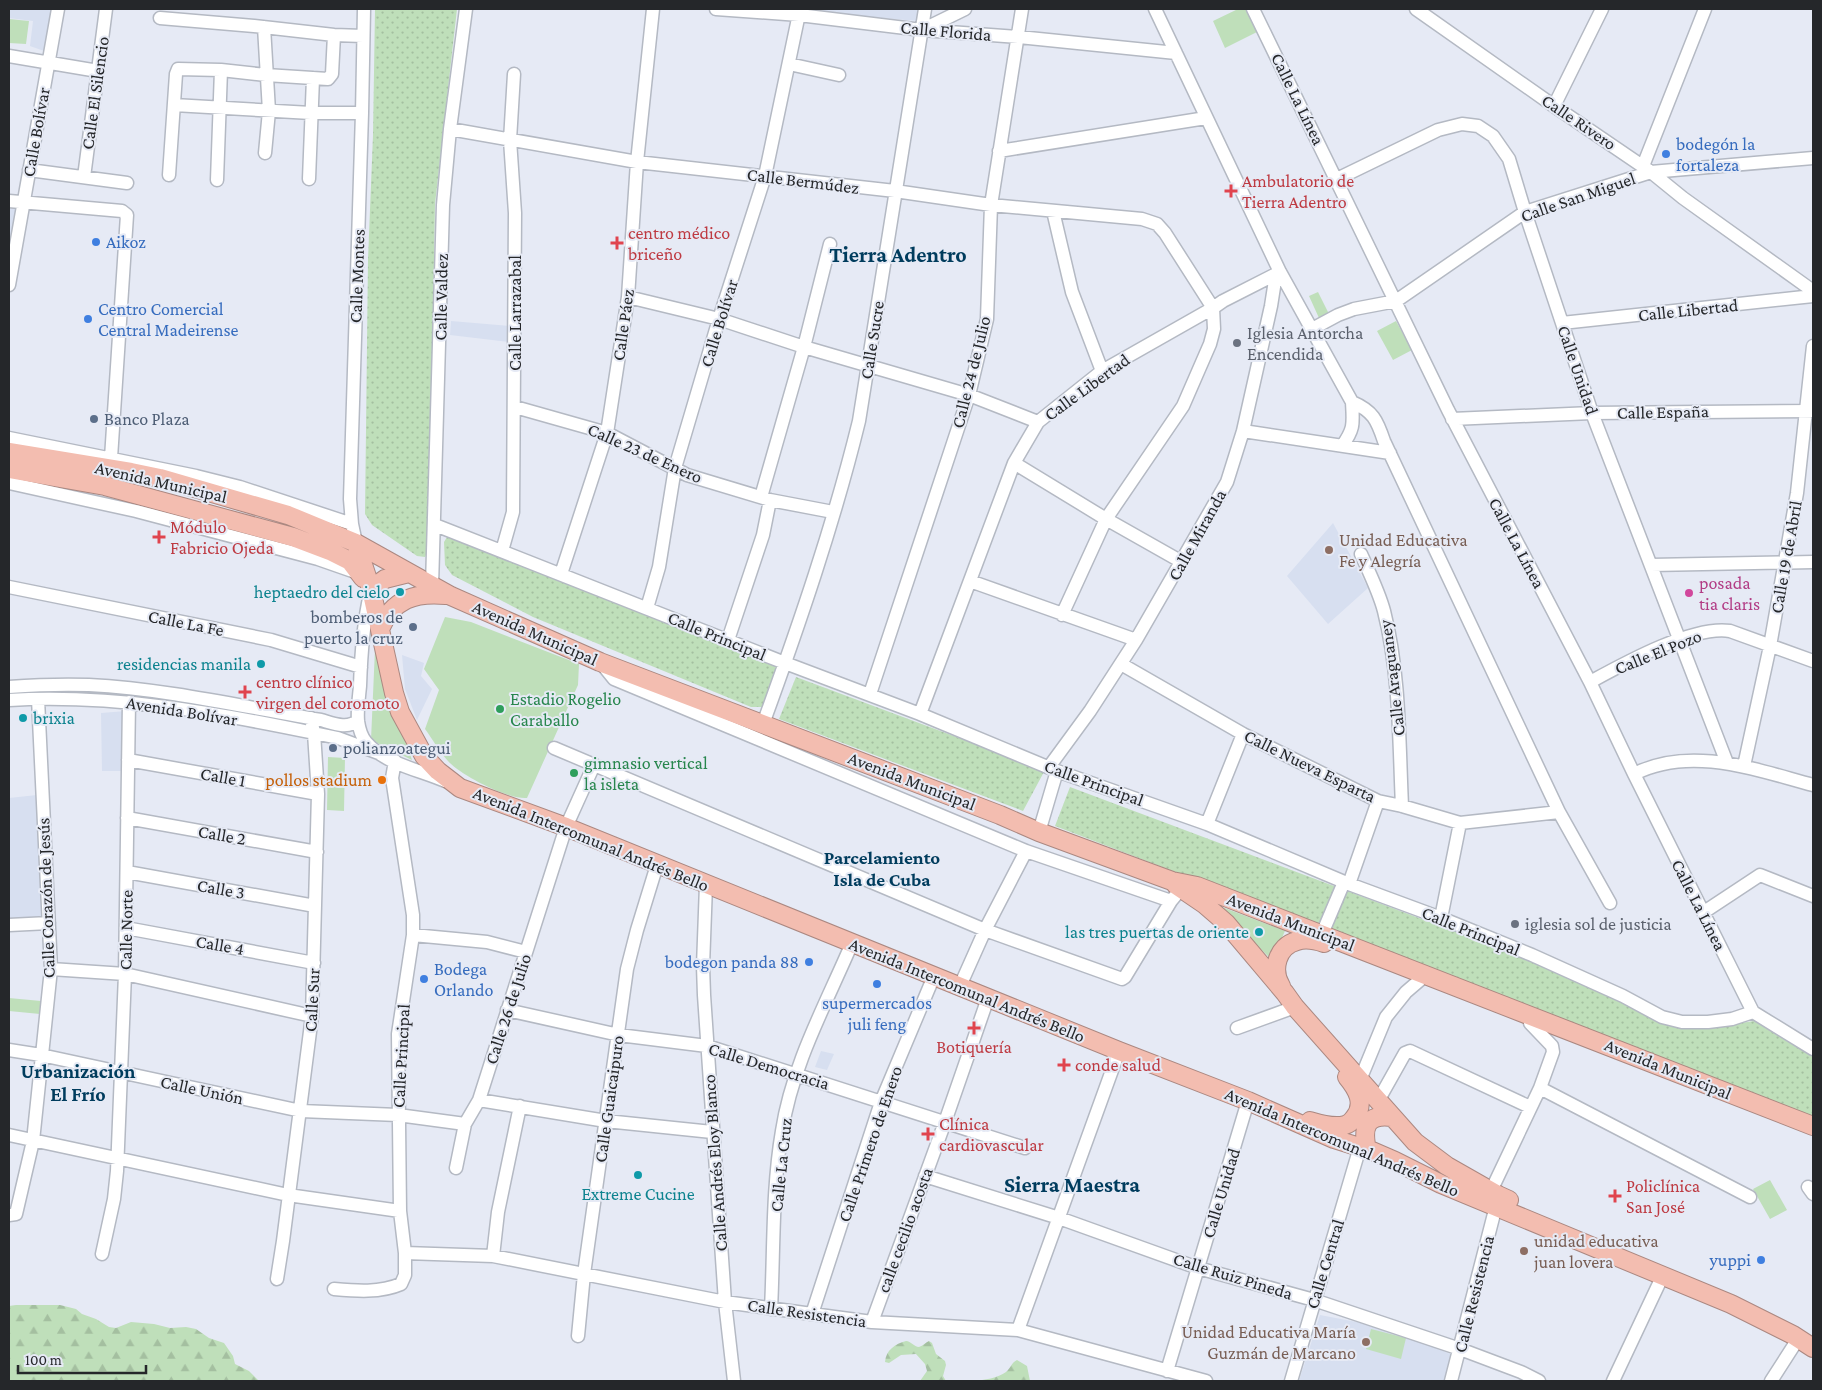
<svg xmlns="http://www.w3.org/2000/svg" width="1822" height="1390" viewBox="0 0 1822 1390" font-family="'Crimson Pro',serif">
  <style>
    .built { fill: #d7dff0 }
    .grass { fill: url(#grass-dots) }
    .forest { fill: url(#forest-firs) }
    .park { fill: #bfdfba }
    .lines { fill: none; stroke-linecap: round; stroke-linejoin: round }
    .minor-casing { stroke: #b4b9c3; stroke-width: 15 }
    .highway-casing { stroke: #ab8881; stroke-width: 20 }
    .minor { stroke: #fff; stroke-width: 12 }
    .highway { stroke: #f3bdb0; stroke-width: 18 }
    .shop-dot { fill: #3f7fe0; stroke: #e6eaf5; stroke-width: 2 }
    .health-dot { fill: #e0444e; stroke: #e6eaf5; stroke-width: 2 }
    .worship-dot { fill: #6b7280; stroke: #e6eaf5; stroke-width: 2 }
    .service-dot { fill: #5c6f8a; stroke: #e6eaf5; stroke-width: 2 }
    .education-dot { fill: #8d6e63; stroke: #e6eaf5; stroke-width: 2 }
    .culture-dot { fill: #0f9aa8; stroke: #e6eaf5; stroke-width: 2 }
    .hotel-dot { fill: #d1479c; stroke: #e6eaf5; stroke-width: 2 }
    .leisure-dot { fill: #2e9e5b; stroke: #e6eaf5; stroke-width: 2 }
    .food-dot { fill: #e8710a; stroke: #e6eaf5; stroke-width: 2 }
    .labels { text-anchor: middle; stroke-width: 4; stroke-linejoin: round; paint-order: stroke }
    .street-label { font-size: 18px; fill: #25272a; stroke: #e6eaf5 }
    .shop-label { font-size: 18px; fill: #366cbe; stroke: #e6eaf5; text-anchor: start }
    .health-label { font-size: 18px; fill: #be3a42; stroke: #e6eaf5; text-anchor: start }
    .worship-label { font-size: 18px; fill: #5b616d; stroke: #e6eaf5; text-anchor: start }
    .service-label { font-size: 18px; fill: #4e5e75; stroke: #e6eaf5; text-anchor: start }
    .education-label { font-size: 18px; fill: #785e54; stroke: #e6eaf5; text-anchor: start }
    .hotel-label { font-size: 18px; fill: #b23c85; stroke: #e6eaf5; text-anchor: start }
    .culture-label { font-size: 18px; fill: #0d838f; stroke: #e6eaf5; text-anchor: end }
    .leisure-label { font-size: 18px; fill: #27864d; stroke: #e6eaf5; text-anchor: start }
    .food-label { font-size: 18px; fill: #c56008; stroke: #e6eaf5; text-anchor: end }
    .neighbourhood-label { font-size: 19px; font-weight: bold; fill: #003c5d; stroke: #e6eaf5 }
    .quarter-label { font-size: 20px; font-weight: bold; fill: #003c5d; stroke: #e6eaf5 }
    .district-label { font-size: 22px; font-weight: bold; fill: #003c5d; stroke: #e6eaf5 }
  </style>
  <defs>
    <pattern id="grass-dots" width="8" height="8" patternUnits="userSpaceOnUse" patternTransform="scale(1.25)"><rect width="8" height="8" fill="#bfdfba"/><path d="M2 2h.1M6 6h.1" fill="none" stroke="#a4bfa0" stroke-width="1.8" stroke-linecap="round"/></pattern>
    <pattern id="forest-firs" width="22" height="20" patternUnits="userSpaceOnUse" patternTransform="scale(1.25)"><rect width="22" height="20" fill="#bfdfba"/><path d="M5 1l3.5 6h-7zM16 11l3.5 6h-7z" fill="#a4bfa0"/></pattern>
  </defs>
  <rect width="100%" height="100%" fill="#e6eaf5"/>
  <!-- built -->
  <path class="built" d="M9 9H53L44 51 30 46 33 21 9 18Z
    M817 9H919L917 21 816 12Z
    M9 205 17 206 9 253Z
    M451 321 510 326 509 342 450 335Z
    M1333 523 1368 588 1328 624 1287 576Z
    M402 655 424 663 421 676 432 689 417 720 405 689Z
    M126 711 124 771H102L101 713Z
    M37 795 43 917 9 918V798Z
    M821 1051 834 1054 827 1070 815 1067Z
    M1320 1315 1388 1328 1455 1356 1446 1381H1299Z"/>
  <!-- grass -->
  <path class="grass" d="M375 9H457L435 204 429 549 425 557 417 556 372 525 365 514 368 260 373 135Z
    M452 536 776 663 779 668 763 707H751L533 617 452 575 445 565 444 542 447 537Z
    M796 677 1045 770 1023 811 779 719Z
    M1070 787 1536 962 1684 1028 1721 1026 1754 1021 1813 1057V1119L1690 1069 1055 826Z"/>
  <!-- forest -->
  <path class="forest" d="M16 1305H60L76 1309 82 1314 96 1319 109 1327 116 1328 131 1322 154 1324 170 1328 186 1327 196 1329 209 1338 224 1343 233 1356 235 1364 249 1371 259 1381H9V1306Z
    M906 1341C911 1341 914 1347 919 1347 923 1346 926 1342 929 1341L932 1343 936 1354 945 1361 946 1365 943 1376 946 1381H920L927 1371 925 1364 916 1354 901 1355 889 1363 885 1362C886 1350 895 1344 906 1341Z
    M1017 1360 1027 1366 1030 1381H974C984 1380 998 1378 1006 1372 1011 1368 1011 1363 1017 1360Z"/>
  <!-- park -->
  <path class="park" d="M1238 9H1246L1257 32 1225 48 1213 21Z
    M9 19 29 21 26 44 9 43Z
    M1318 292 1329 314 1319 318 1309 296Z
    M1396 321 1412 350 1393 360 1377 331Z
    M445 617 471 622 579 664 578 685 527 798C509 800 460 775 448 761 439 751 433 740 425 729L439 690 424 669Z
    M375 649 412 760 371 740Z
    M328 757 345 758 344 811 327 810Z
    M1214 904 1285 931 1272 960Z
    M9 998 41 1001 40 1014 9 1011Z
    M1770 1180 1787 1210 1770 1219 1753 1189Z
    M1371 1329 1406 1338 1401 1359 1366 1349Z"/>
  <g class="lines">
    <!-- minor casing -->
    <g class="minor-casing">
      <path id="minor" d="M716 9 799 15 922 30 1019 37 1176 53
        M1155 9 1280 272 1352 402C1353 423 1355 428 1342 446
        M1253 9 1448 410 1590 682 1634 774 1753 1012 1813 1049
        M1416 9 1554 106 1651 172 1683 198 1813 291
        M160 18 254 26 334 35 363 36
        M264 27 269 111 265 153
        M922 30 965 9
        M9 56 98 71
        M789 64 839 75
        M174 105 311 113H362
        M1554 106 1602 9
        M450 129 637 162 895 191 991 205 1142 219 1157 224 1165 233 1213 308 1214 329 1210 344 1183 406 1106 519 1062 615
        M999 151 1206 118
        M1643 166 1705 9
        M29 170 127 183
        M169 175 176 74 178 69 221 70 266 75 328 79 332 74 334 35
        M84 177 106 9
        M309 179 313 78
        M1337 179 1438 130 1462 124 1478 126 1493 136 1509 159 1525 212 1592 413 1727 763
        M217 180 221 70
        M9 201 122 211 127 215 111 458
        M1053 211 1072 292 1102 371
        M9 285 58 9
        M628 297 719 319 804 347 969 395 1038 422
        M1562 323 1813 296
        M1312 329 1338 315 1354 309 1396 301 1525 212 1651 172 1813 158
        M1352 402C1373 411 1377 420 1384 441L1559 812
        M515 407 607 433 687 475 770 500 833 512
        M1452 419 1592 413 1813 411
        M1243 431 1390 453
        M9 438 196 476 240 487 352 524
        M1014 463 1106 519 1182 562
        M9 483 136 511 318 559 361 574
        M761 497 804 347 830 244
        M435 525 785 663 920 714 1057 771 1207 824 1349 884 1441 918 1532 955 1623 996 1662 1017 1682 1022H1708L1732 1019 1753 1012
        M356 543 352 524 350 499 362 113 364 9
        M502 551 513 512 515 213 510 140 514 74
        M1361 554C1369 572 1379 592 1384 611 1400 674 1399 742 1402 806
        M1651 565 1813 562
        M561 574 607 433 628 297 637 162 653 9
        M970 581 1136 640
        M432 586 443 205 450 129 466 9
        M9 587 271 640 361 667
        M370 594C363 624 361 655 360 686 359 697 357 710 358 721 359 728 361 736 366 742 385 764 420 770 445 781
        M647 608 659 567 675 468 719 319 765 176 800 9
        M728 640 763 535 770 500
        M601 663 614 679 1026 851 1171 901
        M1121 664 1243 734 1378 801 1402 806 1460 823 1559 812 1610 903
        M1590 682C1623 664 1693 625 1730 631L1813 661
        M9 687C36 685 62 684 89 685 167 689 244 707 321 720 332 723 348 730 358 720
        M870 694 969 395 987 319 991 205 1022 9
        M9 700C112 694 213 712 314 733L338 738 381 754
        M920 714 1014 463 1038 422 1102 371 1213 308 1223 301 1280 272
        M763 724C799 625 834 523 859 421L925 9
        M554 748 985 930 1122 979 1125 977 1171 901 1181 889
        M128 760 318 794
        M1744 766 1770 646 1797 493 1813 346
        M1049 767 1090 711 1136 640 1227 482 1243 431 1271 306 1276 274
        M1634 774C1691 745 1756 770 1813 785
        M127 818 317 852
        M1207 824 1243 734
        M1039 832 1057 771
        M127 872 315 906
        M1349 884 1378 801
        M706 885 703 966 704 995 725 1302 734 1381
        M1704 912 1760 875 1813 896
        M1441 918 1460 823
        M9 925 49 923
        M126 928 314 963
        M1322 934 1344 882
        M413 935 487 942 526 952
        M51 969 125 974 312 1016
        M960 986 985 930 1026 851
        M507 1010 619 1035 707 1046 1025 1148
        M1237 1028 1295 1007
        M9 1050 41 1055 301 1111 398 1115 465 1124 479 1100 566 827 594 765
        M1360 1080 1386 1017 1406 992 1420 980
        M1540 1088 1750 1197
        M479 1100 606 1121 712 1132
        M1378 1101 1405 1053 1410 1051 1530 1107
        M9 1135 288 1195 400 1211
        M456 1168 465 1124
        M925 1176 1059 1218 1198 1268 1314 1300 1460 1349 1521 1372 1539 1381
        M1808 1187 1813 1194
        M1491 1191 1540 1088 1553 1052 1552 1046 1530 1023
        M9 1215 16 1214 33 1141 51 969 38 699
        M405 1253 493 1256 725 1302 812 1314 872 1322 1018 1330 1206 1381
        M102 1254 114 1199 117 1171 125 974 129 702
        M493 1256 498 1212 520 1106
        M277 1279 283 1241 312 1016 318 794 314 733 311 718
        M334 1289C356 1291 380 1293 401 1284L405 1275V1253L400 1211 398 1034 413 935V915L392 778 395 761
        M771 1309C774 1250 772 1189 782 1131 792 1065 826 1004 852 943
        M812 1314 881 1102 934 976
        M872 1322 945 1122 988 998
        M1018 1330 1119 1051
        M578 1336 584 1274 627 969 637 930 657 865
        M1167 1371 1248 1101
        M1291 1381 1360 1147
        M1451 1381 1496 1206
        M1613 1381 1663 1275
        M1771 1381 1798 1339"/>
    </g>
    <!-- highway casing -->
    <g class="highway-casing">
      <path id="highway" d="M9 452 131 472 160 478 288 515 356 543 451 596 600 662 1000 815 1039 832 1172 881 1197 886 1813 1126
        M9 469 105 486 293 537 330 551 350 561 363 578
        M356 543 371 589 394 693 400 712 424 756 438 771 460 788 566 827 1119 1051 1248 1101 1334 1139 1372 1151 1395 1161 1441 1184 1731 1304 1793 1335 1813 1348
        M371 589 385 579 409 573
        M380 629C393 599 415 592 446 595
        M1176 885 1204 904 1226 923 1285 993 1295 1007 1415 1142 1447 1166 1498 1195 1509 1200
        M1281 986C1271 970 1277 946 1297 941 1306 938 1315 940 1324 943
        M1310 1121C1320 1124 1335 1128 1345 1125 1349 1124 1352 1121 1354 1118 1366 1104 1357 1089 1347 1077
        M1367 1150C1362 1127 1366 1114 1392 1117"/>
    </g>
    <!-- minor -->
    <use href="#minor" class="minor"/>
    <!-- highway -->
    <use href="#highway" class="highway"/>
  </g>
  <!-- markers -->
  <g class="shop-dot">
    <circle cx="1666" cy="154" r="5"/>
    <circle cx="96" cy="242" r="5"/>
    <circle cx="88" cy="319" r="5"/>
    <circle cx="809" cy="962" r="5"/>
    <circle cx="424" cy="979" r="5"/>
    <circle cx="877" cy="984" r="5"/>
    <circle cx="1761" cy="1260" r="5"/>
  </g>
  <g class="health-dot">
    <path d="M1228.5 183.5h5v5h5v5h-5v5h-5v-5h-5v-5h5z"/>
    <path d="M614.5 235.5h5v5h5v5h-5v5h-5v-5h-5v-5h5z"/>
    <path d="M156.5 529.5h5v5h5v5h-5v5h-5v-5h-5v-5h5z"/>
    <path d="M242.5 684.5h5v5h5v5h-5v5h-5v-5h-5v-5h5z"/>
    <path d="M971.5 1020.5h5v5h5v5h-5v5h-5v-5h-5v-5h5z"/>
    <path d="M1061.5 1057.5h5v5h5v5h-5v5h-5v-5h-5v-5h5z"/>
    <path d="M925.5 1126.5h5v5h5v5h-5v5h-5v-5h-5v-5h5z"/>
    <path d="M1612.5 1188.5h5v5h5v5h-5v5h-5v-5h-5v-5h5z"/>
  </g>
  <g class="worship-dot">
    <circle cx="1237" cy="343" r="5"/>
    <circle cx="1515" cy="924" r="5"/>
  </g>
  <g class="service-dot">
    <circle cx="94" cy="419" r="5"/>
    <circle cx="413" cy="627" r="5"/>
    <circle cx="333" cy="748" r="5"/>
  </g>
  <g class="education-dot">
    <circle cx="1329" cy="550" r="5"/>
    <circle cx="1524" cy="1251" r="5"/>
    <circle cx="1366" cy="1342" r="5"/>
  </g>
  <g class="culture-dot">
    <circle cx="400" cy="592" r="5"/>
    <circle cx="261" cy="664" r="5"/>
    <circle cx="23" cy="718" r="5"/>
    <circle cx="1259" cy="932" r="5"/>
    <circle cx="638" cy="1175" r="5"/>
  </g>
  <circle class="hotel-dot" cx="1689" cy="593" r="5"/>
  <g class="leisure-dot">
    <circle cx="500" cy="709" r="5"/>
    <circle cx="574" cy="773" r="5"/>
  </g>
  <circle class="food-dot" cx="382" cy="780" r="5"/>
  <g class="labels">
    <!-- street labels -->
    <g class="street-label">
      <text transform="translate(946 31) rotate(5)" y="6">Calle Florida</text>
      <text transform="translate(95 93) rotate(-82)" y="6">Calle El Silencio</text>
      <text transform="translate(1298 99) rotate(64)" y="6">Calle La Línea</text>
      <text transform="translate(1579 122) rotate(34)" y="6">Calle Rivero</text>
      <text transform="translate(36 132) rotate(-80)" y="6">Calle Bolívar</text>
      <text transform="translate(803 181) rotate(7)" y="6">Calle Bermúdez</text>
      <text transform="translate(1578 197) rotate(-19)" y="6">Calle San Miguel</text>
      <text transform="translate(357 276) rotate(-88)" y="6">Calle Montes</text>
      <text transform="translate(441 297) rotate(-89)" y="6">Calle Valdez</text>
      <text transform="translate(1688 310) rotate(-6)" y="6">Calle Libertad</text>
      <text transform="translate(515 313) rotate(-90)" y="6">Calle Larrazabal</text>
      <text transform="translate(719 323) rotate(-73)" y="6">Calle Bolívar</text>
      <text transform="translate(623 325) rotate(-82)" y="6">Calle Páez</text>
      <text transform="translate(872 340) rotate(-81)" y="6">Calle Sucre</text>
      <text transform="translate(1578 370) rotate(71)" y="6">Calle Unidad</text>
      <text transform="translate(971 372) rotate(-76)" y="6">Calle 24 de Julio</text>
      <text transform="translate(1087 387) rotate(-36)" y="6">Calle Libertad</text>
      <text transform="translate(1663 412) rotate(-1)" y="6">Calle España</text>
      <text transform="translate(645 453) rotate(24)" y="6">Calle 23 de Enero</text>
      <text transform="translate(161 482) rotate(13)" y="6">Avenida Municipal</text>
      <text transform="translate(1197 535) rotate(-61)" y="6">Calle Miranda</text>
      <text transform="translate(1517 543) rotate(62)" y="6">Calle La Línea</text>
      <text transform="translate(1786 557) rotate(-80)" y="6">Calle 19 de Abril</text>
      <text transform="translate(186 623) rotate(11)" y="6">Calle La Fe</text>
      <text transform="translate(535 633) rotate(24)" y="6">Avenida Municipal</text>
      <text transform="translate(717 636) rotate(22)" y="6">Calle Principal</text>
      <text transform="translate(1658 652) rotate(-22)" y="6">Calle El Pozo</text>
      <text transform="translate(1392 678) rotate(-97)" y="6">Calle Araguaney</text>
      <text transform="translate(182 711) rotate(9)" y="6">Avenida Bolívar</text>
      <text transform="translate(1310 766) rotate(26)" y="6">Calle Nueva Esparta</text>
      <text transform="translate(223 777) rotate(10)" y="6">Calle 1</text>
      <text transform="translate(912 781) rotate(21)" y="6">Avenida Municipal</text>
      <text transform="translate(1094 783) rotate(20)" y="6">Calle Principal</text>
      <text transform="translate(222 835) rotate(10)" y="6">Calle 2</text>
      <text transform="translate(591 839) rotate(22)" y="6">Avenida Intercomunal Andrés Bello</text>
      <text transform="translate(221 889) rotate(10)" y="6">Calle 3</text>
      <text transform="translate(46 898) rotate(-92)" y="6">Calle Corazón de Jesús</text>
      <text transform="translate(1699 905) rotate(63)" y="6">Calle La Línea</text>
      <text transform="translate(1291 922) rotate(21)" y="6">Avenida Municipal</text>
      <text transform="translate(126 930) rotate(-89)" y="6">Calle Norte</text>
      <text transform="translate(1471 931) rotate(22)" y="6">Calle Principal</text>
      <text transform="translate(220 945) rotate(10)" y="6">Calle 4</text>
      <text transform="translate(967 990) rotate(22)" y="6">Avenida Intercomunal Andrés Bello</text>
      <text transform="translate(312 1000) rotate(-87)" y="6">Calle Sur</text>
      <text transform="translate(508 1009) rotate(-72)" y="6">Calle 26 de Julio</text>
      <text transform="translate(401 1056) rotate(-87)" y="6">Calle Principal</text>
      <text transform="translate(769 1066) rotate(17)" y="6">Calle Democracia</text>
      <text transform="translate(1668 1069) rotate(22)" y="6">Avenida Municipal</text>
      <text transform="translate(202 1090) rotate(12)" y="6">Calle Unión</text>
      <text transform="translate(609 1099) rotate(-82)" y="6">Calle Guaicaipuro</text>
      <text transform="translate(1342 1142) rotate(23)" y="6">Avenida Intercomunal Andrés Bello</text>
      <text transform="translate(870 1144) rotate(-71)" y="6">Calle Primero de Enero</text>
      <text transform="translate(715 1163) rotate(-94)" y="6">Calle Andrés Eloy Blanco</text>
      <text transform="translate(781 1165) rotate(-84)" y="6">Calle La Cruz</text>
      <text transform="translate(1221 1193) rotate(-73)" y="6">Calle Unidad</text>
      <text transform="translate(905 1230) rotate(-70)" y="6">calle cecilio acosta</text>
      <text transform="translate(1325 1264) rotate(-73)" y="6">Calle Central</text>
      <text transform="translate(1233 1276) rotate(17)" y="6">Calle Ruiz Pineda</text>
      <text transform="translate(1474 1294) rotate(-76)" y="6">Calle Resistencia</text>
      <text transform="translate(807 1313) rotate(8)" y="6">Calle Resistencia</text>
    </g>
    <!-- shop labels -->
    <g class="shop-label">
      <text x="1676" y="150">bodegón la<tspan x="1676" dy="21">fortaleza</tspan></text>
      <text x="106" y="248">Aikoz</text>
      <text x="98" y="315">Centro Comercial<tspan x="98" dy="21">Central Madeirense</tspan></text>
      <text x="799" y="968" text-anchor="end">bodegon panda 88</text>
      <text x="434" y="975">Bodega<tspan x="434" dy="21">Orlando</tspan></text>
      <text x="877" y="1009" text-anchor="middle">supermercados<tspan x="877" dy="21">juli feng</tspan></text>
      <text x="1751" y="1266" text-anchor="end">yuppi</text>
    </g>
    <!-- health labels -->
    <g class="health-label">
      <text x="1242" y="187">Ambulatorio de<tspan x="1242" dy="21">Tierra Adentro</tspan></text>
      <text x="628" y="239">centro médico<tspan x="628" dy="21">briceño</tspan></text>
      <text x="170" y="533">Módulo<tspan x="170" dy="21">Fabricio Ojeda</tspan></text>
      <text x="256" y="688">centro clínico<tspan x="256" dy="21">virgen del coromoto</tspan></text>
      <text x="974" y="1053" text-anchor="middle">Botiquería</text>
      <text x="1075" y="1071">conde salud</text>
      <text x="939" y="1130">Clínica<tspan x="939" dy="21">cardiovascular</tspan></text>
      <text x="1626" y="1192">Policlínica<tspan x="1626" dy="21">San José</tspan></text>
    </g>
    <!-- worship labels -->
    <g class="worship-label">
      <text x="1247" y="339">Iglesia Antorcha<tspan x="1247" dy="21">Encendida</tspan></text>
      <text x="1525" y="930">iglesia sol de justicia</text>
    </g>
    <!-- service labels -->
    <g class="service-label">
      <text x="104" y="425">Banco Plaza</text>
      <text x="403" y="623" text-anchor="end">bomberos de<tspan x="403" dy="21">puerto la cruz</tspan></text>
      <text x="343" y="754">polianzoategui</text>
    </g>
    <!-- education labels -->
    <g class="education-label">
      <text x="1339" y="546">Unidad Educativa<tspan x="1339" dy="21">Fe y Alegría</tspan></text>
      <text x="1534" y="1247">unidad educativa<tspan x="1534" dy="21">juan lovera</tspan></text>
      <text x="1356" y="1338" text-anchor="end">Unidad Educativa María<tspan x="1356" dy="21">Guzmán de Marcano</tspan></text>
    </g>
    <!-- hotel labels -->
    <g class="hotel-label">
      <text x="1699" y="589">posada<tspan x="1699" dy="21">tia claris</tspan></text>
    </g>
    <!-- culture labels -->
    <g class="culture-label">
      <text x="390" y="598">heptaedro del cielo</text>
      <text x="251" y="670">residencias manila</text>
      <text x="33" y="724" text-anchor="start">brixia</text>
      <text x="1249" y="938">las tres puertas de oriente</text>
      <text x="638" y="1200" text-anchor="middle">Extreme Cucine</text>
    </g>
    <!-- leisure labels -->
    <g class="leisure-label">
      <text x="510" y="705">Estadio Rogelio<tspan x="510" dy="21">Caraballo</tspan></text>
      <text x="584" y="769">gimnasio vertical<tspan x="584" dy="21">la isleta</tspan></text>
    </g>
    <!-- food labels -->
    <g class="food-label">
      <text x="372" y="786">pollos stadium</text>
    </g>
    <!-- neighbourhood labels -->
    <g class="neighbourhood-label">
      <text x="882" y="864">Parcelamiento<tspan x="882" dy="22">Isla de Cuba</tspan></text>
    </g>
    <!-- quarter labels -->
    <g class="quarter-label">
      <text x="78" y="1078">Urbanización<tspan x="78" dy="23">El Frío</tspan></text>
    </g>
    <!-- district labels -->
    <g class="district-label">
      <text x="898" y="262">Tierra Adentro</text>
      <text x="1072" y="1192">Sierra Maestra</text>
    </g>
  </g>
  <!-- border -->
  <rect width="1822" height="1390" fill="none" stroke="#25272a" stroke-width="20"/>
  <!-- scale -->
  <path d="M18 1365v8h128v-8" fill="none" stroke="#25272a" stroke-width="2.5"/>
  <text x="25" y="1365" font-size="15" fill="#25272a" stroke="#e6eaf5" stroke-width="4" paint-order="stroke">100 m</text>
</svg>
